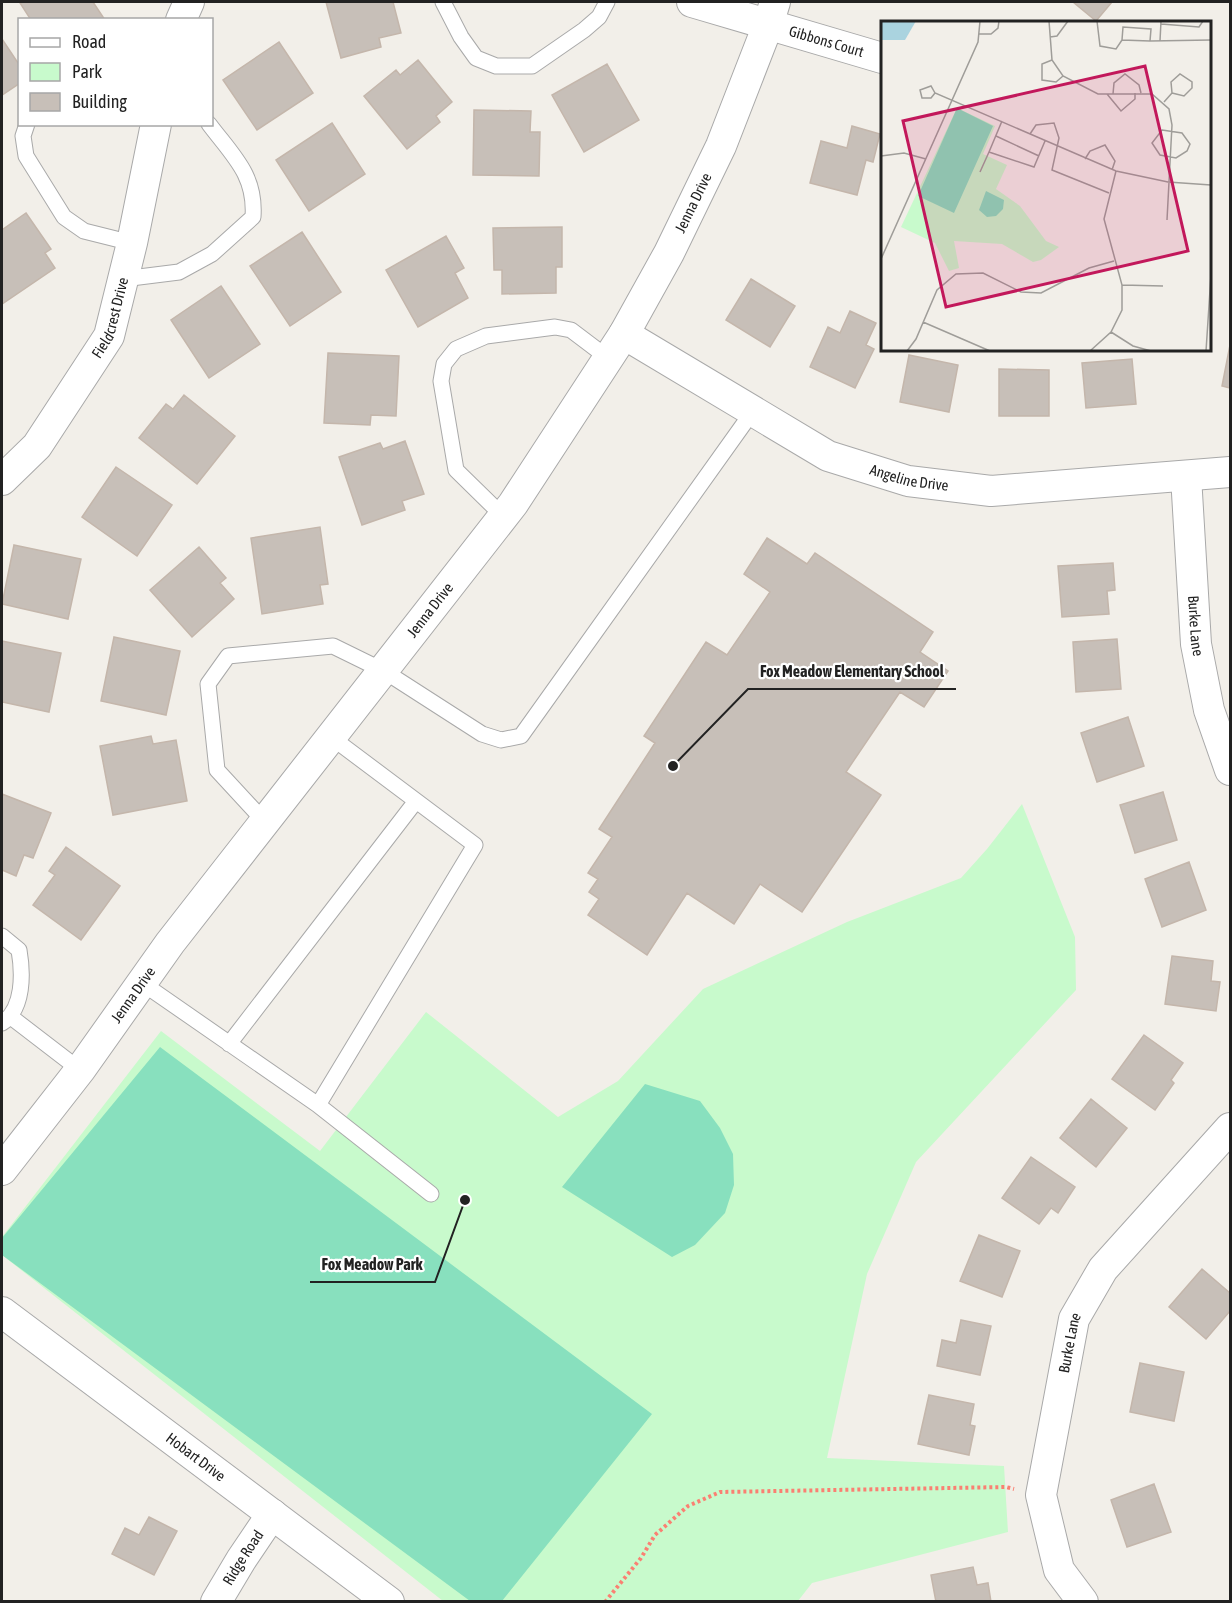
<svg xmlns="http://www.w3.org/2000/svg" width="1232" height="1603" viewBox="0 0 1232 1603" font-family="'Asap Condensed',sans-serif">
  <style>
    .park { fill: #c8facc }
    .pitch { fill: #88e0be }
    .building { fill: #c7bfb8; stroke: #c4b6ab; stroke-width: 1.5 }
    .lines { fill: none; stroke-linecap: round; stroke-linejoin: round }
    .lane-casing { stroke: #a9a9a9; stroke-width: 17 }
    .street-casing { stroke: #a9a9a9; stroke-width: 32 }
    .path { stroke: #fa8072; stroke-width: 4; stroke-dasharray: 3 3; stroke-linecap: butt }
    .lane { stroke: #fff; stroke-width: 15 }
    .street { stroke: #fff; stroke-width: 30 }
    .labels { text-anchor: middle; stroke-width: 4.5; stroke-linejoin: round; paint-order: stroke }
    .street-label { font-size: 15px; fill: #222; stroke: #fff }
    .inset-road { fill: none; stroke: #9f9d99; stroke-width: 1.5 }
    .view { fill: #c2185b; fill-opacity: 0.15; stroke: #c2185b; stroke-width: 3 }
    .inset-edge { fill: none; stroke: #222; stroke-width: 3 }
    .leader { fill: none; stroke: #222; stroke-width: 2 }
    .callout-dot { fill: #222; stroke: #fff; stroke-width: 2 }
    .callout-label { font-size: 16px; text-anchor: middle; font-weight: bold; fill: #222; stroke: #fff; stroke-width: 4.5; stroke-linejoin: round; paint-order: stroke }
  </style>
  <rect width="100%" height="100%" fill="#f2efe9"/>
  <!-- park -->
  <path class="park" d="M1022 804 1075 937 1076 990 916 1162 867 1274 827 1458 1004 1466 1008 1532 812 1583 798 1601H443L2 1255V1237L161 1031 320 1151 426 1012 558 1117 618 1081 703 989 847 922 961 878 987 849Z"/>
  <!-- pitch -->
  <path class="pitch" d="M160 1047 652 1414 502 1601H470L2 1255V1238Z
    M645 1084 700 1101 720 1128 733 1154 734 1185 725 1213 695 1245 672 1257 562 1187Z"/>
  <!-- building -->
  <path class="building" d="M23 2H93L105 20H31L20 3Z
    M326 2H393L401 33 379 38 381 47 341 58Z
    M1073 2H1112L1096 21Z
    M2 39 20 66V83L2 95Z
    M279 42 313 93 257 130 223 80Z
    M418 60 452 102 436 116 440 122 407 149 364 96 396 70 400 75Z
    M607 64 639 120 584 152 552 95Z
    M474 110 531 111 530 132H540L539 176 473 175Z
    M332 123 365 174 309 211 276 160Z
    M852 126 880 134 873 162 866 160 857 195 810 183 821 141 847 148Z
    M26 213 51 249 45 253 55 268 2 304V230Z
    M562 227V267H556V293L502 294V270H494L493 228Z
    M302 232 341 292 290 326 250 266Z
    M446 236 464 268 455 273 468 298 418 327 386 270Z
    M751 279 795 306 770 347 726 320Z
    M221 286 260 344 209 378 171 320Z
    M850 311 876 323 866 345 874 349 855 388 810 367 828 327 840 333Z
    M1230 345V388L1222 386Z
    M328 353 399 356 396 416 371 415 370 425 324 423Z
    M909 355 958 365 949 412 900 402Z
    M1132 359 1136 404 1086 408 1082 363Z
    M999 369 1049 370V416H999Z
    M184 395 235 436 197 484 139 438 166 404 173 409Z
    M405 441 424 494 402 501 405 510 362 525 339 457 380 443 383 449Z
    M116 467 172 505 137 556 82 517Z
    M320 527 328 584 320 585 323 604 262 614 251 538Z
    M767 538 807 564 815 553 933 632 920 652 948 671 924 707 900 692 846 772 881 795 802 912 760 884 734 924 687 893 647 955 588 915 599 899 589 892 598 879 588 873 612 837 599 829 655 743 644 736 706 642 727 655 770 592 744 574Z
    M14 545 81 559 68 619 2 604Z
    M199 547 226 578 220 583 234 599 192 637 150 590Z
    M1113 563 1115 590 1107 591 1109 614 1062 617 1058 566Z
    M114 637 180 651 166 715 101 701Z
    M1117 639 1121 689 1076 692 1073 642Z
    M2 641 61 653 49 712 2 702Z
    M1128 717 1144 766 1097 782 1081 733Z
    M151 736 153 744 176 740 187 801 113 815 100 746Z
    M1163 792 1177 840 1135 853 1120 805Z
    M2 794 51 813 33 858 24 855 16 876 2 870Z
    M66 847 120 886 81 940 33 905 55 875 49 871Z
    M1189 862 1206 910 1162 927 1145 879Z
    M1172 956 1213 961 1211 981 1220 982 1216 1011 1165 1004Z
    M1144 1035 1183 1063 1171 1080 1174 1083 1155 1110 1112 1079Z
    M1091 1099 1127 1128 1096 1167 1060 1138Z
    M1031 1157 1075 1187 1058 1213 1051 1208 1039 1224 1002 1198Z
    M979 1235 1020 1251 1002 1297 960 1281Z
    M1202 1269 1230 1293V1311L1206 1339 1169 1307Z
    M961 1320 991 1326 980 1375 937 1366 942 1340 956 1343Z
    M1140 1363 1184 1372 1174 1421 1130 1412Z
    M929 1395 974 1404 970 1425 975 1426 969 1455 918 1444Z
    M1154 1484 1171 1532 1127 1547 1111 1500Z
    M149 1517 177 1531 154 1575 112 1554 125 1528 139 1535Z
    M973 1567 977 1585 988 1583 991 1602H936L931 1575Z"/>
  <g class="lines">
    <!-- lane casing -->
    <g class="lane-casing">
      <path id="lane" d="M443 2 461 37 476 58 496 66H532L584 30 599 17 607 2
        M27 124 23 136 26 156 64 217 84 231 132 243
        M123 279 179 272 212 254 253 217C256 175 233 156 209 124
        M503 516 456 470 441 381 444 364 456 349 486 336 555 327 571 330 608 358
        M265 822 217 770 208 684 228 656 333 646 384 671 482 734 501 740 521 736 753 411
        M2 936 19 950C23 973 24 1009 2 1023
        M142 983 318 1105 475 845 331 737
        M11 1017 80 1070
        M229 1044 416 801
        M318 1105 431 1194"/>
    </g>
    <!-- street casing -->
    <g class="street-casing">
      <g id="street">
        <path id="s1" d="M692 2 882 58"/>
        <path d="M181 20 189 2"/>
        <path id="s2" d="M624 334 828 456 908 481 991 491 1230 472"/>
        <path id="s3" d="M1186 476 1196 644 1209 710 1230 770"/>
        <path id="s4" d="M2 480 37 446 109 336 132 243 156 124"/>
        <path id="s5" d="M2 1170 80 1070 170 943 513 504 624 334 669 253 721 146 768 25 775 2"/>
        <path id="s6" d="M2 1312 389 1602"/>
        <path id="s7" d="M216 1602 241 1560 272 1514"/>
        <path id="s8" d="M1083 1602 1059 1570 1041 1495 1074 1319 1103 1269 1230 1128"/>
      </g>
    </g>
    <!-- path -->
    <path class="path" d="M605 1602 641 1558 655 1535 688 1506 720 1492 1006 1487 1014 1489"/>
    <!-- lane -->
    <use href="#lane" class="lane"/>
    <!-- street -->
    <use href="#street" class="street"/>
  </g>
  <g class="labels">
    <!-- street labels -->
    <g class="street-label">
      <text dy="5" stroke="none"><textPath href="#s1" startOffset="140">Gibbons Court</textPath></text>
      <text dy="5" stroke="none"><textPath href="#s5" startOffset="1191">Jenna Drive</textPath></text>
      <text dy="5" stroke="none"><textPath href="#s4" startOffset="198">Fieldcrest Drive</textPath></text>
      <text dy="5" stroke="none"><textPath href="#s2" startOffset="322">Angeline Drive</textPath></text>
      <text dy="5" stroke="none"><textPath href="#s5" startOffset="705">Jenna Drive</textPath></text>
      <text dy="5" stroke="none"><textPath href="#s3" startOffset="150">Burke Lane</textPath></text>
      <text dy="5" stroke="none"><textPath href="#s5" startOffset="219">Jenna Drive</textPath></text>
      <text dy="5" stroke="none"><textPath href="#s8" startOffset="272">Burke Lane</textPath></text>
      <text dy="5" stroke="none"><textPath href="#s6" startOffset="242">Hobart Drive</textPath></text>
      <text dy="5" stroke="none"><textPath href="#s7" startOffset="52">Ridge Road</textPath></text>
    </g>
  </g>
  <!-- overview -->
  <g transform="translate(881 21)">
    <rect width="330" height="330" fill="#f2efe9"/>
    <path d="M76 87 114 105 102 133 126 144 115 168 139 185 165 220 178 226 160 239 152 241 121 223 73 220 78 247 68 250 54 222 20 206Z" fill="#c8facc"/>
    <path d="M76 87 112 105 73 192 37 175ZM105 170 123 179 122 188 115 195 106 196 98 189Z" fill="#88e0be"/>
    <path d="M0 0H35L24 19H0Z" fill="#aad3df"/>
    <path class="inset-road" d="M168 0 171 39 182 55 217 73H271L288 88 291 104 286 199M216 0 219 25 235 28 241 19M280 3 318 6 322 0M98 13H110L117 7 118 0M169 16 176 15 187 0M269 20 270 8 242 6 241 19 269 20 330 19M279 20 280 0M171 39 161 43V59L175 61 182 55M54 72 50 77H41L39 69 50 65 54 72 235 150 287 161 330 164M226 73 240 90 254 78V72M232 73 233 62 244 53 258 64 260 72M283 81 291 72 290 61 299 53 311 61V67L303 75 291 72M121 100 108 131 153 146 164 120M281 109 301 112 309 123 306 130 295 137 279 134 271 122ZM149 113 155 104 173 102 178 117 171 149 228 172M115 115 158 135M0 135 23 132 45 138M204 138 209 130 224 124 234 140 231 149M99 151 108 131M0 238 97 21 99 0M241 264 282 265M42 301 109 330M230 311 252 325 270 330M26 330 35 318 56 269 75 253 102 252 140 271 160 272 208 247 233 240M209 330 230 311 241 289V264L223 198 235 150M325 330 330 254"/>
    <path class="view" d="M264 45 307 230 65 286 22 100Z"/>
    <rect width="330" height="330" class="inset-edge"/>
  </g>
  <!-- callouts -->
  <path class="leader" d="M673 766L748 689H956M465 1200L435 1282H310"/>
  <g class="callout-dot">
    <circle cx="673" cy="766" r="6"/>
    <circle cx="465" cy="1200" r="6"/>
  </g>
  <g class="callout-label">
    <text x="852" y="677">Fox Meadow Elementary School</text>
    <text x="372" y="1270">Fox Meadow Park</text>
  </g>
  <!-- border -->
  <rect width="1232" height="1603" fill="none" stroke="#222222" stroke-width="6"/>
  <!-- legend -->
  <rect x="18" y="18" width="195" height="108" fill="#ffffff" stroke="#a7a7a7" stroke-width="1.5"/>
  <rect x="30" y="38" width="30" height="9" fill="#ffffff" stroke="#a7a7a7" stroke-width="1.5"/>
  <text x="72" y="48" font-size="18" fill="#222222">Road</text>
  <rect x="30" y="63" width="30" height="18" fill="#c8facc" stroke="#a7a7a7" stroke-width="1.5"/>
  <text x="72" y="78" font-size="18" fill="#222222">Park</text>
  <rect x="30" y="93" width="30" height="18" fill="#c7bfb8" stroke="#a7a7a7" stroke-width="1.5"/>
  <text x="72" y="108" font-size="18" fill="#222222">Building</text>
</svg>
